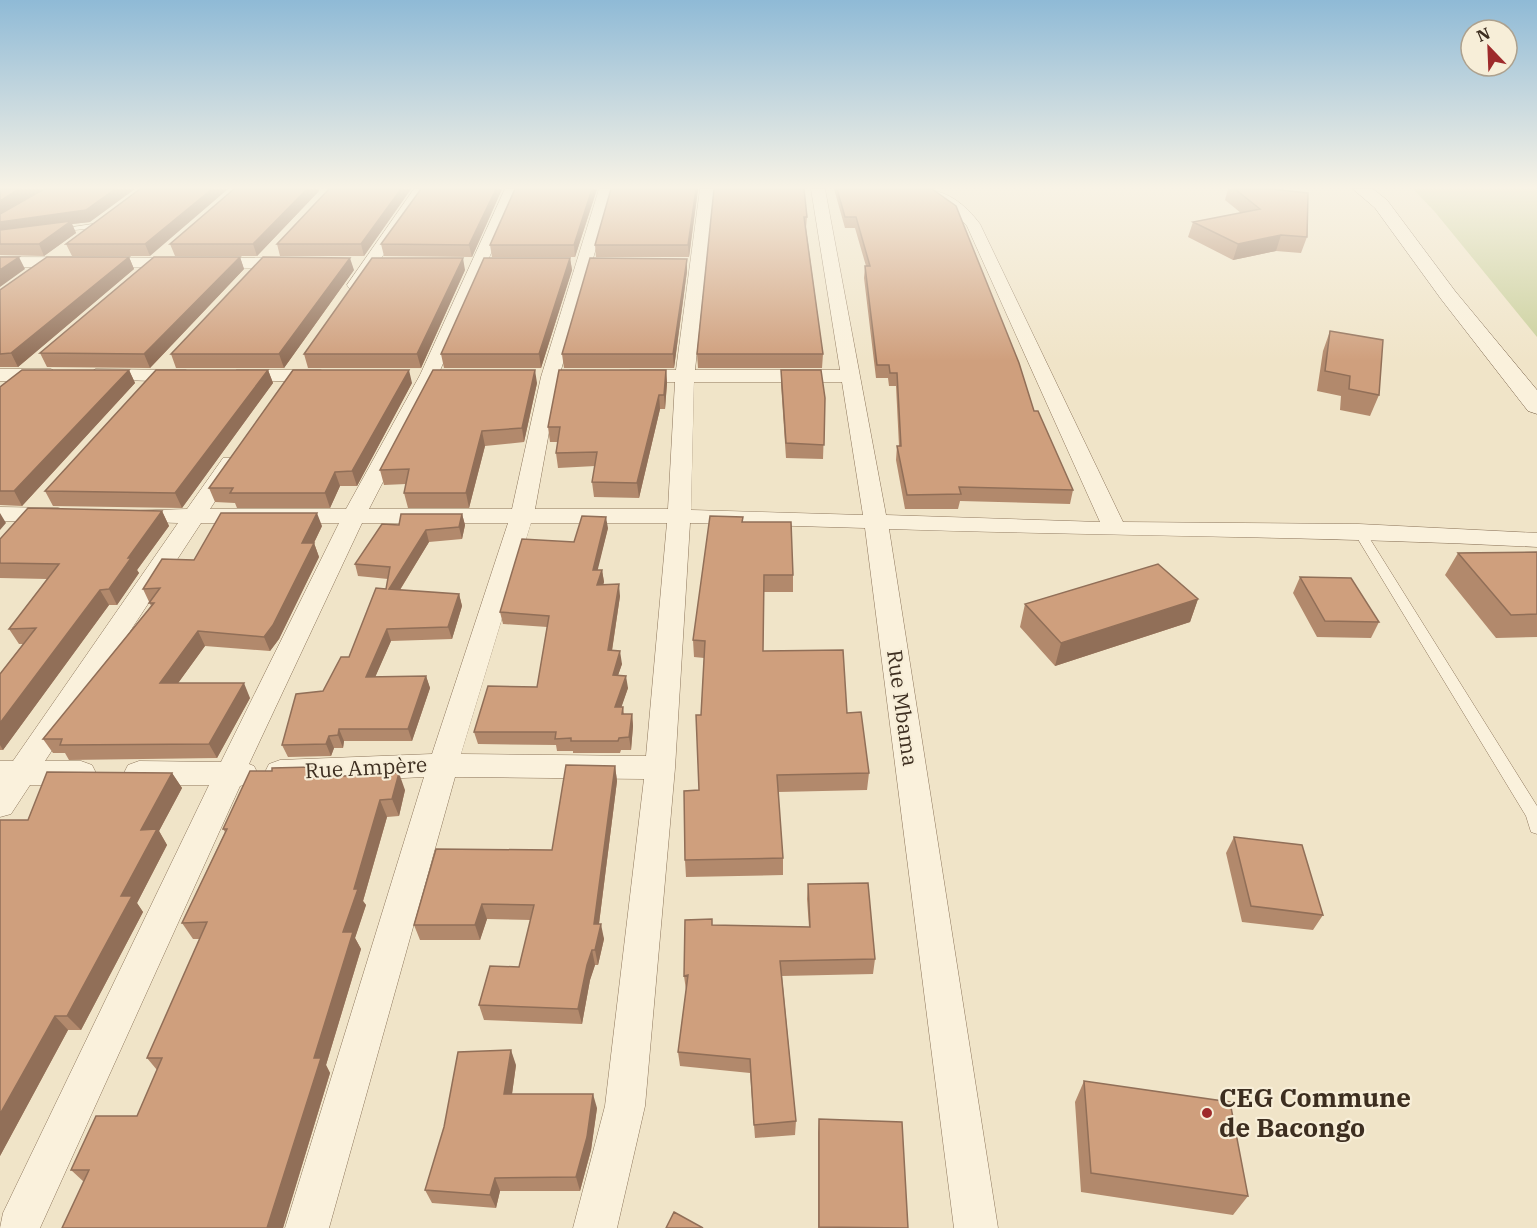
<svg xmlns="http://www.w3.org/2000/svg" width="1537" height="1228" viewBox="0 0 1537 1228" font-family="'IBM Plex Serif',serif">
  <style>
    .green { fill: #c9cf9b }
    .lines { fill: none; stroke-linecap: round; stroke-linejoin: round }
    .lane-casing { stroke: #8d765c; stroke-width: 1 }
    .street-casing { stroke: #8d765c; stroke-width: 1 }
    .secondary-casing { stroke: #6f573f; stroke-width: 1 }
    .lane { fill: #faf1dc; fill-rule: evenodd }
    .street { fill: #faf1dc; fill-rule: evenodd }
    .secondary { fill: #faf1dc; fill-rule: evenodd }
    .wall { fill: #b2896c }
    .shaded-wall { fill: #916f58 }
    .building { fill: #cf9f7d; stroke: #916f58; stroke-width: 1.5 }
    .poi-dot { fill: #9e2a2b; stroke: #f7eed8; stroke-width: 2 }
    .labels { text-anchor: middle; stroke-width: 4.5; stroke-linejoin: round; paint-order: stroke }
    .street-label { font-size: 21px; fill: #3d2e20; stroke: #f7eed8 }
    .near-poi-label { font-size: 26px; font-weight: bold; fill: #3d2e20; stroke: #f7eed8; text-anchor: start }
  </style>
  <rect width="100%" height="100%" fill="#f0e4c8"/>
  <!-- green -->
  <path class="green" d="M1413 189H1537V337L1435 212Z"/>
  <g class="lines">
    <!-- lane casing -->
    <g class="lane-casing">
      <path id="lane" d="M99 223H102V227L57 232 53 230Z
        M1359 527 1365 531 1537 806V834L1531 832 1526 816 1353 531Z"/>
    </g>
    <!-- street casing -->
    <g class="street-casing">
      <path id="street" d="M414 189H428L361 288H349L347 285Z
        M505 189H519L438 375 369 509H512L541 377 599 189H613L559 377 535 509H668L675 382H630L621 376 630 370H676L700 189H714L695 370H840L811 189H825L886 515 1100 522 967 226 949 207 920 189C946 189 965 204 980 224L1123 522 1359 524 1537 533V547C1321 536 1105 536 889 529L998 1228H954L865 528 690 523 675 768 645 1106 617 1228H573L605 1106 644 779 455 777 329 1228H285L424 777 280 784 269 780 265 772 269 764 280 760 432 754 508 523H362L249 764 254 766 258 774 254 782 240 786 40 1228H0L3 1213 209 785H139L128 781 124 773 128 765 139 761 221 762 339 523H201L45 761H81L92 765 96 773 92 781 81 785H30L11 814 0 817V761H13L178 523 123 521 120 516 123 511 187 509 223 458H237L241 462 210 509H346L420 375ZM694 382H842L863 515 691 510ZM531 523H667L646 756 461 754Z
        M0 257 291 258 299 263 291 268 0 267Z
        M0 369H51L60 375 51 381H0Z
        M96 369 186 370 195 376 186 382 89 379 87 375Z
        M237 370H321L330 376 321 382 230 380 228 376Z
        M0 507 58 508 66 510 69 515 66 520 58 522 0 521Z"/>
    </g>
    <!-- secondary casing -->
    <g class="secondary-casing">
      <path id="secondary" d="M1353 189H1373L1387 200 1455 291 1537 390V414L1528 411 1441 299 1375 208Z"/>
    </g>
    <!-- lane -->
    <use href="#lane" class="lane"/>
    <!-- street -->
    <use href="#street" class="street"/>
    <!-- secondary -->
    <use href="#secondary" class="secondary"/>
  </g>
  <!-- wall -->
  <path class="wall" d="M0 189 27 199 90 222 72 224 76 233 44 256 0 255Z
    M140 189 150 256H72L66 244Z
    M411 189 364 256H280L277 244Z
    M502 189 472 257 384 256 381 244Z
    M515 189H597L575 257H492L490 245Z
    M611 189H698L689 257H596L595 245Z
    M714 189 807 217 806 228 823 354 822 368H698L697 354Z
    M834 189H932L1034 411 1073 490 1070 504 960 501 958 509H905L896 460 897 446H899L896 386H889L888 378H876L864 278 865 266H866L855 228H845Z
    M1228 189H1271L1307 237 1301 253 1276 251 1233 260 1188 237 1193 222 1241 213 1225 200Z
    M319 191 257 256H175L170 244Z
    M129 257 134 269 18 367H0V290Z
    M240 257 244 269 150 368 47 367 40 353Z
    M570 258 572 270 541 368H444L441 354Z
    M354 270 284 368H176L171 354Z
    M465 270 421 368H308L304 354Z
    M687 271 674 368H564L562 354Z
    M1330 331 1379 395 1370 416 1340 410 1341 396 1317 391 1323 351Z
    M129 370 135 383 22 506 0 505V387Z
    M268 370 273 383 182 508 53 506 45 491Z
    M666 370 667 383 665 409H660L639 498 594 497 592 482 595 466 558 468 556 453 558 442H550L548 427Z
    M781 370 825 398 823 459 786 458 781 384Z
    M412 383 357 486H340L330 508H237L235 503 215 502 209 488Z
    M537 383 524 442 485 446 469 508H408L404 493 406 484 384 485 380 470Z
    M162 511 169 526 137 570 139 573 117 605H109L3 750H0V674L23 644H19L9 629 47 579 0 578V539Z
    M462 514 465 525 462 539 429 542 400 590 459 594 462 606 452 639 391 641 375 677 426 676 430 688 412 741H344L343 748H334L331 756 288 757 282 745 349 657 386 589 388 579 358 576 355 564 399 525Z
    M743 517V522L793 575V592H764L763 651 847 713 869 773 867 790 778 792 783 858V875L686 877 685 860 699 790 701 715 704 658 694 657 693 640Z
    M322 526 314 543 319 557 279 639 270 651 205 646 178 683 250 698 217 758 69 760 65 753H53L43 739 151 606 143 589 194 560Z
    M608 528 597 570H602L604 582 603 585 620 596 612 651 622 664 618 675 628 688 621 707H623L624 714H632L633 726 631 750H621L620 753H573V751H557L556 745 478 744 474 732 537 687 547 627 503 624 500 612 574 542Z
    M1537 552V637L1496 638 1445 575 1458 553Z
    M1300 577 1379 622 1371 638 1317 637 1293 593Z
    M1198 599 1190 622 1055 666 1020 627 1025 604Z
    M615 766 617 781 599 924 604 939 598 965H595L590 980 582 1024 484 1020 479 1005 519 967 531 920 487 919 480 940H420L414 925 552 850Z
    M312 767 317 778 405 790 399 816 387 817 363 901 366 905 355 938 361 949 326 1065 330 1073 283 1228H62L84 1182 71 1170 137 1116 157 1070 147 1058 200 939H193L182 923 225 832 223 829 272 771Z
    M172 773 182 788 159 831 167 845 137 903 143 912 81 1030H68L0 1156 28 820Z
    M1234 837 1323 915 1313 930 1242 922 1226 853Z
    M808 884 875 959 873 974 782 976 796 1121 795 1135 755 1138 750 1073 680 1066 678 1052 686 990 684 976 712 925 809 927 807 899Z
    M516 1065 512 1094 597 1108 591 1150 580 1191H500L496 1208 432 1203 425 1190Z
    M1084 1081 1248 1196 1233 1215 1081 1192 1075 1102Z
    M819 1119 908 1228H818V1133Z"/>
  <!-- shaded-wall -->
  <path class="shaded-wall" d="M19 189H43L0 215V201Z
    M115 189H135L90 222 72 224 76 233 44 256 39 244 0 234V222Z
    M212 189H228L150 256 145 244Z
    M307 189H319V191L257 256 253 244Z
    M401 189H411L364 256 361 244Z
    M496 189H502L472 257 469 245Z
    M592 189H597L575 257 574 245Z
    M696 189H698L689 257 688 245Z
    M1281 235 1276 251 1233 260 1238 244Z
    M19 257 25 269 0 287V270Z
    M129 257 134 269 18 367 11 353Z
    M240 257 244 269 150 368 144 354Z
    M350 258 354 270 284 368 279 354Z
    M463 258 465 270 421 368 417 354Z
    M570 258 572 270 541 368 539 354Z
    M687 259V271L674 368 673 354Z
    M129 370 135 383 22 506 14 491Z
    M268 370 273 383 182 508 175 493Z
    M409 370 412 383 357 486 352 471Z
    M535 370 537 383 524 442 522 428Z
    M666 370 667 383 665 409 664 395Z
    M659 395 660 409 639 498 637 483Z
    M482 431 485 446 469 508 466 493Z
    M335 472 340 486 330 508 325 493Z
    M162 511 169 526 137 570 139 573 117 605 109 589 128 558Z
    M0 513 6 523 0 530Z
    M317 513 322 526 308 555 314 543 319 557 279 639 270 651 264 637 302 543Z
    M462 514 465 525 462 539 459 527Z
    M606 517 608 528 595 581 593 570Z
    M426 530 429 542 393 601 389 589Z
    M602 570 604 582 599 597 597 585Z
    M619 584 620 596 610 663 608 650Z
    M100 590 109 605 3 750 0 745V723Z
    M459 594 462 606 452 639 448 627Z
    M1198 599 1190 622 1055 666 1061 643Z
    M387 629 391 641 370 689 366 677Z
    M198 631 205 646 168 697 160 683Z
    M620 651 622 664 614 687 613 675Z
    M426 676 430 688 412 741 408 729Z
    M626 676 628 688 617 720 615 707Z
    M244 683 250 698 217 758 209 744Z
    M632 714 633 726 631 750 629 737Z
    M339 729 344 741 343 748 338 735Z
    M329 736 334 748 331 756 326 744Z
    M615 766 617 781 597 939 594 924Z
    M312 767 320 784 308 778Z
    M172 773 182 788 159 831 167 845 137 903 143 912 81 1030 67 1016 121 896 141 830Z
    M399 773 405 790 399 816 392 799Z
    M380 800 387 817 363 901 366 905 355 938 361 949 326 1065 330 1073 283 1228H267L314 1058 354 889Z
    M482 904 487 919 480 940 475 925Z
    M601 924 604 939 598 965 595 950Z
    M592 950 595 965 590 980 582 1024 578 1009 587 965Z
    M55 1016 68 1030 0 1156V1114Z
    M511 1050 516 1065 510 1108 504 1094Z
    M593 1094 597 1108 591 1150 580 1191 576 1177Z
    M495 1178 500 1191 496 1208 490 1195Z"/>
  <!-- building -->
  <path class="building" d="M0 189H19L0 201Z
    M44 189H115L86 210 0 222V214Z
    M140 189H212L145 244H66Z
    M234 189H307L253 244H170Z
    M329 189H401L361 244H277Z
    M421 189H496L469 245 381 244Z
    M515 189H592L574 245H490Z
    M611 189H696L688 245H595Z
    M714 189H804L807 217H804L823 354H697Z
    M837 189H932L956 206 1019 363 1034 411H1038L1073 490 959 487 961 494 907 495 897 446H901L897 373H890L889 365H877L865 266H870L856 217H845Z
    M1235 189H1271L1308 193 1307 237 1281 235 1238 244 1193 222 1260 209Z
    M71 221 39 244H0V230Z
    M0 257H19L0 270Z
    M47 257H129L11 353 0 354V290Z
    M154 257H240L144 354 40 353Z
    M263 257 350 258 279 354H171Z
    M372 258H463L417 354H304Z
    M484 258H570L539 354H441Z
    M590 258 687 259 673 354H562Z
    M1330 331 1383 340 1379 395 1349 389 1350 376 1325 371Z
    M22 370H129L14 491H0V387Z
    M156 370H268L175 493 45 491Z
    M293 370H409L352 471 335 472 325 493H230L233 488H209Z
    M433 370H535L522 428 482 431 466 493H404L409 469 380 470Z
    M559 370H666L664 395H659L637 483 592 482 597 452 556 453 560 427H548Z
    M781 370H821L825 398 824 445 786 443Z
    M28 508 162 511 128 558H131L109 589 100 590 0 723V674L36 628 9 629 59 564 0 563V539Z
    M221 513H317L302 543H314L273 625 264 637 198 631 160 683H244L209 744 60 745 62 739H43L154 603H149L160 588 143 589 162 559 194 560Z
    M401 514H462L459 527 426 530 389 589 459 594 448 627 387 629 366 677 426 676 408 729H339L338 735 329 736 326 744 282 745 296 694 323 691 341 657H349L376 588 386 589 390 567 355 564 382 524 399 525Z
    M582 516 606 517 593 570H602L597 585 619 584 608 650 620 651 613 675 626 676 615 707H623L622 714H632L629 737 619 738 618 741H571V738L555 739 556 732H474L488 686 537 687 549 616 500 612 522 539 574 542Z
    M710 516 743 517 742 522H791L793 575H764L763 651 843 650 847 713 861 712 869 773 777 775 783 858 685 860 684 791 699 790 696 715H701L705 641 693 640Z
    M1537 552V614L1511 615 1458 553Z
    M1158 564 1198 599 1061 643 1025 604Z
    M1300 577 1351 578 1379 622 1325 621Z
    M566 765 615 766 594 924H601L595 950H592L587 965 578 1009 479 1005 490 966 519 967 534 905 482 904 475 925H414L436 849 552 850Z
    M312 767 308 778 399 773 392 799 380 800 354 889H358L343 932H353L314 1058H321L267 1228H62L89 1170H71L96 1116H137L162 1058H147L207 922 182 923 227 829H223L250 771H272V768Z
    M47 772 172 773 141 830 157 829 121 896H132L67 1016H55L0 1114V820H28Z
    M1234 837 1302 845 1323 915 1251 906Z
    M868 883 875 959 780 961 796 1121 754 1125 750 1059 678 1052 688 975 684 976 685 920 712 919V925L810 927 808 884Z
    M511 1050 504 1094H593L587 1137 576 1177 495 1178 490 1195 425 1190 444 1127 458 1052Z
    M1084 1081 1230 1102 1248 1196 1091 1173Z
    M819 1119 902 1122 908 1228 819 1227Z
    M674 1212 703 1228H666Z"/>
  <!-- sky -->
  <linearGradient id="sky" x2="0" y2="1"><stop stop-color="#8fbad6"/><stop offset="0.52" stop-color="#f8f3e6"/><stop offset="1" stop-color="#f8f3e6" stop-opacity="0"/></linearGradient>
  <rect width="1537" height="361" fill="url(#sky)"/>
  <!-- markers -->
  <circle class="poi-dot" cx="1207" cy="1113" r="6"/>
  <g class="labels">
    <!-- street labels -->
    <g class="street-label">
      <text transform="translate(902 708) rotate(82)" y="7">Rue Mbama</text>
      <text transform="translate(366 768) rotate(-3)" y="7">Rue Ampère</text>
    </g>
    <!-- near-poi labels -->
    <g class="near-poi-label">
      <text x="1219" y="1107">CEG Commune<tspan x="1219" dy="30">de Bacongo</tspan></text>
    </g>
  </g>
  <!-- north arrow -->
  <g transform="translate(1489 48) rotate(337)"><circle r="28" fill="#f7eed8" stroke="#ada18e" stroke-width="1.5"/>
  <path d="M0-4.5L10 22L0 15L-10 22Z" fill="#9e2a2b"/>
  <text y="-9" font-size="16" font-weight="bold" text-anchor="middle" fill="#3d2e20">N</text>
  </g>
</svg>
